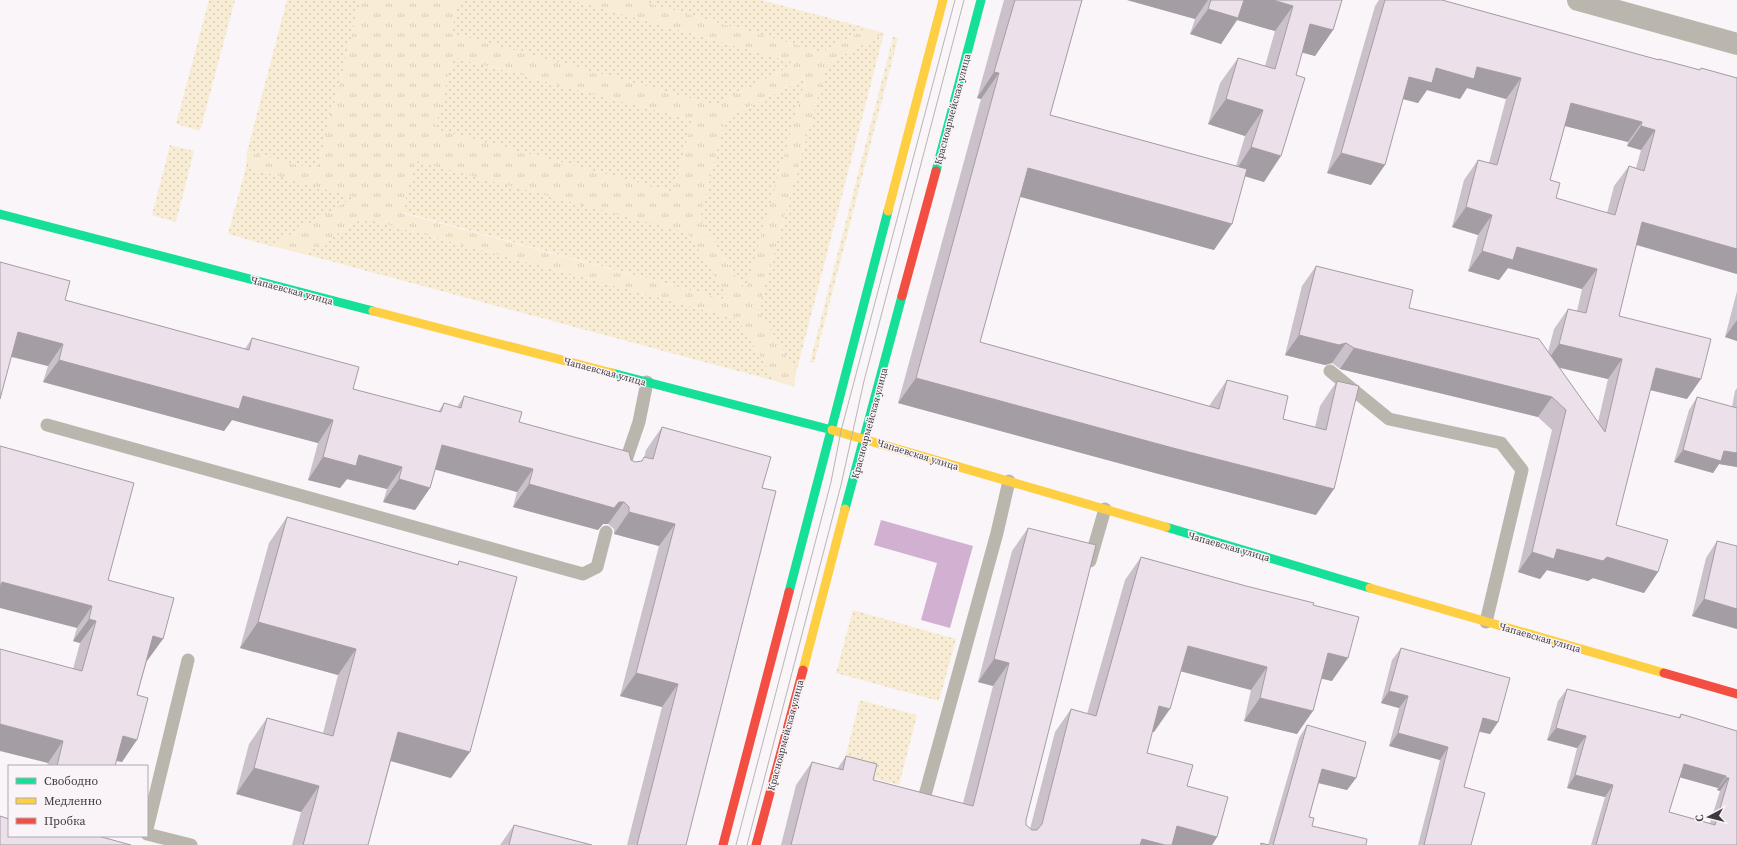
<svg xmlns="http://www.w3.org/2000/svg" width="1737" height="845" viewBox="0 0 1737 845" font-family="'Source Serif 4',serif">
  <style>
    .grass { fill: url(#grass-dots) }
    .park { fill: url(#park-tufts); fill-rule: evenodd }
    .water { fill: #d2b0d1 }
    .lines { fill: none; stroke-linecap: round; stroke-linejoin: round }
    .lane { stroke: #bbb6ad; stroke-width: 13 }
    .street { stroke: #bbb6ad; stroke-width: 22 }
    .fast { stroke: #16e098; stroke-width: 9 }
    .slow { stroke: #ffcf43; stroke-width: 9 }
    .jam { stroke: #f24e42; stroke-width: 9 }
    .tram { stroke: #b8b5b2; stroke-width: 1 }
    .wall { fill: #cbc1ca; fill-rule: evenodd }
    .shaded-wall { fill: #a59da4 }
    .building { fill: #ece0eb; stroke: #a59da4; fill-rule: evenodd }
    .labels { text-anchor: middle; stroke-width: 3; stroke-linejoin: round; paint-order: stroke }
    .street-label { font-size: 10px; fill: #3d3b3d; stroke: #faf4f9 }
  </style>
  <defs>
    <pattern id="grass-dots" width="8" height="8" patternUnits="userSpaceOnUse"><rect width="8" height="8" fill="#f8edd4"/><path d="M2 2h.1M6 6h.1" fill="none" stroke="#d6ccb7" stroke-width="1.8" stroke-linecap="round"/></pattern>
    <pattern id="park-tufts" width="24" height="20" patternUnits="userSpaceOnUse"><rect width="24" height="20" fill="#f8edd4"/><path d="M3 7l-1-3M5 7V3M7 7l1-3M15 17l-1-3M17 17v-4M19 17l1-3" fill="none" stroke="#d6ccb7"/></pattern>
  </defs>
  <rect width="100%" height="100%" fill="#f9f5f8"/>
  <!-- grass -->
  <path class="grass" d="M209 0H235L200 131 176 124Z
    M287 0H361L317 170 247 152Z
    M459 0H572L796 63 715 105 450 33Z
    M637 0H761L867 28 822 52Z
    M884 33 796 373 758 310 827 64Z
    M893 37 898 38 814 363 810 362Z
    M453 57 692 120 674 192 434 129Z
    M806 78 746 293 700 219 725 119Z
    M170 145 194 151 176 222 152 215Z
    M416 160 689 233 730 301 402 212Z
    M246 167 355 197 271 246 228 234Z
    M363 218 738 319 775 381 304 254Z
    M853 610 956 639 939 701 836 673Z
    M860 700 917 715 899 785 842 770Z"/>
  <!-- park -->
  <path class="park" d="M361 0H459L451 33 715 105 796 63 572 0H637L822 52 867 28 884 33 827 64 758 310 796 373 794 387 775 381 738 319 363 218 304 254 271 246 354 197 246 167 247 152 317 170ZM453 57 692 120 674 192 435 129ZM805 78 806 79 745 292 700 219 725 119ZM416 161 688 233 730 301 402 213Z"/>
  <!-- water -->
  <path class="water" d="M881 520 973 546 950 628 921 620 937 563 874 545Z"/>
  <g class="lines">
    <!-- lane -->
    <path class="lane" d="M1330 371 1389 419 1501 443 1522 470 1486 622
      M47 425 583 574 597 567 606 532
      M623 469 639 422 647 382
      M1090 561 1105 509
      M919 805 922 806 997 533 1009 481
      M147 829 188 660
      M147 834 191 845"/>
    <!-- street -->
    <path class="street" d="M1578 0 1737 44"/>
    <!-- fast -->
    <path class="fast" d="M936 171 981 0
      M0 214 373 311
      M612 373 832 430
      M845 509 902 296
      M1166 527 1370 588
      M789 592 888 211"/>
    <!-- slow -->
    <path class="slow" d="M888 211 943 0
      M373 311 612 373
      M832 430 1166 527
      M1370 588 1664 673
      M803 670 845 509"/>
    <!-- jam -->
    <path class="jam" d="M902 296 936 171
      M1664 673 1737 694
      M723 845 789 592
      M756 845 803 670"/>
    <!-- tram -->
    <path class="tram" d="M736 845 831 482 841 431 955 0
      M747 845 841 485 864 381 964 0"/>
  </g>
  <!-- wall -->
  <path class="wall" d="M1004 0H1082L1050 115 1236 166 1245 136 1208 124 1220 83 1238 58 1265 66 1275 31 1237 20 1221 44 1190 34 1195 19 1127 0H1342L1333 30 1315 56 1302 52 1264 182 1245 176 1214 250 1020 196 980 342 1209 406 1227 380 1283 419 1315 427 1320 406 1337 381 1316 515 1155 473 898 403 981 99 977 98Z
    M1379 0H1442L1658 60 1659 59 1700 70 1701 68 1737 78V274L1636 245 1619 316 1687 399 1650 390 1616 525 1658 572 1644 593 1593 578 1588 581 1547 570 1540 579 1518 572 1552 430 1538 417 1340 369 1332 363 1325 365 1285 355 1302 286 1316 266 1409 308 1548 352 1554 329 1568 309 1577 311 1582 289 1508 268 1499 280 1468 271 1478 235 1452 227 1464 180 1478 160 1489 163 1506 99 1467 88 1460 99 1427 90 1418 103 1403 99 1371 185 1327 173 1375 6ZM1565 126 1628 142 1627 146 1641 150 1636 168 1629 166 1614 186 1607 213 1556 198 1550 180ZM1559 368 1608 379 1598 422Z
    M0 262 65 300 245 349 252 338 353 389 438 412 444 403 457 407 464 396 519 422 631 460 635 462 642 461 644 458 646 450 662 427 762 488 686 845H627L662 707 620 696 659 546 614 534V529L608 524H603L598 530 513 507 517 492 435 469 430 488 415 510 383 502 387 489 347 479 340 488 308 480 318 443 232 420 224 431 43 382 48 366 11 357Z
    M1737 291V341L1725 337Z
    M1737 388V467L1719 464 1713 473 1674 462 1689 410 1697 397 1732 407 1735 391Z
    M287 517 457 565 459 561 451 778 391 761 368 845H292L301 812 236 794 249 744 267 718 323 733 338 675 240 648 269 543Z
    M1028 528 1026 820V825L1030 829 1055 732 1071 709 1087 714 1125 580 1141 557 1313 605 1332 681 1322 679 1297 734 1244 721 1251 690 1181 671 1154 732 1152 731 1147 753 1187 786 1217 837 1212 845H781L796 785 812 762 837 769 846 756 873 780 963 803 993 686 978 682 1012 551Z
    M1717 541 1737 546V629L1692 616 1706 558Z
    M108 580 147 661 137 695 122 762 116 761 115 766H47L80 643 73 641 77 628Z
    M1401 648 1498 722 1490 734 1479 732 1464 787 1471 845H1418L1440 760 1389 746 1399 708 1381 703 1392 660Z
    M1567 689 1678 718 1681 714 1737 731V845H1591L1605 797 1567 788 1577 748 1547 740 1558 701ZM1680 777 1718 788 1717 790 1720 791 1710 823 1669 812Z
    M1307 725 1356 778 1347 790 1319 783 1309 817 1312 826 1366 845H1260L1261 843 1268 845 1299 738Z
    M514 825 592 845H500Z"/>
  <!-- shaded-wall -->
  <path class="shaded-wall" d="M1127 0H1208L1195 19Z
    M1240 0H1273L1293 6 1275 31 1237 20 1221 44 1190 34 1208 9Z
    M1310 24 1333 30 1315 56 1292 50Z
    M1477 67 1521 78 1506 99 1467 88 1460 99 1427 90 1418 103 1395 97 1409 77 1436 68Z
    M994 72 999 73 981 99 977 98Z
    M1226 99 1263 110 1245 136 1208 124Z
    M1571 103 1642 122 1628 142 1557 124Z
    M1641 126 1655 130 1641 150 1627 146Z
    M1251 147 1281 156 1264 182 1234 173Z
    M1341 153 1385 165 1371 185 1327 173Z
    M1028 168 1232 224 1214 250 1010 194Z
    M1466 207 1492 215 1478 235 1452 227Z
    M1642 222 1737 249V274L1627 242Z
    M1517 247 1597 269 1582 289 1508 268 1499 280 1468 271 1482 251Z
    M1737 320V341L1725 337Z
    M18 332 63 344 48 366 2 354Z
    M1299 335 1346 343 1332 363 1325 365 1285 355Z
    M1559 344 1622 359 1608 379 1545 364Z
    M1354 348 1552 397 1538 417 1340 369Z
    M59 360 243 396 333 420 318 443 232 420 224 431 43 382Z
    M1656 368 1701 379 1687 399 1642 388Z
    M916 378 1334 489 1316 515 1155 473 898 403Z
    M442 445 533 469 517 492 426 467Z
    M1683 450 1724 451 1737 453V467L1719 464 1713 473 1674 462Z
    M359 455 402 467 387 489 347 479 340 488 308 480 323 457Z
    M399 479 430 488 415 510 383 502Z
    M529 484 624 502 608 524H603L598 530 513 507Z
    M629 512 675 524 659 546 614 534Z
    M1557 549 1607 557 1658 572 1644 593 1593 578 1588 581 1547 570 1540 579 1518 572 1532 552Z
    M2 582 92 606 77 628 0 608V584Z
    M1704 599 1737 609V629L1692 616Z
    M89 619 96 621 80 643 73 641Z
    M258 622 356 649 338 675 240 648Z
    M153 636 163 639 147 661 138 659Z
    M1188 646 1267 667 1251 690 1172 669Z
    M1328 653 1348 658 1332 681 1312 676Z
    M994 659 1009 663 993 686 978 682Z
    M636 673 678 684 662 707 620 696Z
    M1389 691 1408 696 1399 708 1381 703Z
    M1260 698 1313 711 1297 734 1244 721Z
    M1159 706 1170 709 1154 732 1143 729Z
    M1483 718 1498 722 1490 734 1475 730Z
    M0 724 63 741 48 763 0 751Z
    M1556 728 1586 736 1577 748 1547 740Z
    M398 732 470 752 451 778 380 758Z
    M1398 733 1448 747 1440 760 1389 746Z
    M123 736 137 740 122 762 107 758Z
    M1684 764 1726 776 1718 788 1675 776Z
    M254 768 319 786 301 812 236 794Z
    M1322 769 1356 778 1347 790 1314 782Z
    M1575 775 1613 785 1605 797 1567 788Z
    M1726 778H1729L1720 791 1717 790Z
    M1177 826 1217 837 1212 845H1137L1142 839Z"/>
  <!-- building -->
  <path class="building" d="M1015 0H1082L1050 115 1247 169 1232 224 1028 168 980 342 1219 409 1227 380 1288 396 1283 419 1326 430 1337 381 1359 386 1334 489 1173 448 916 378 999 73 994 72Z
    M1211 0H1244L1238 18 1208 9Z
    M1273 0H1342L1333 30 1310 24 1296 75 1305 78 1281 156 1251 147 1263 110 1226 99 1238 58 1275 69 1293 6Z
    M1385 0H1442L1659 60V59L1700 70 1701 68 1737 78V249L1642 222 1619 316 1711 339 1701 379 1656 368 1616 525 1668 540 1658 572 1607 557 1603 561 1557 549 1554 559 1532 552 1566 410 1552 397 1354 348 1346 343 1339 345 1299 335 1316 266 1413 290 1409 308 1539 339 1605 432 1622 359 1559 344 1568 309 1586 313 1597 269 1517 247 1513 260 1482 251 1492 215 1466 207 1478 160 1497 165 1521 78 1477 67 1474 79 1436 68 1432 83 1409 77 1385 165 1341 153ZM1571 103 1642 122 1641 126 1655 130 1644 171 1629 166 1615 215 1556 198 1560 183 1550 180Z
    M0 262 70 281 65 300 249 350 252 338 359 367 353 389 441 412 444 403 461 408 464 396 522 412 519 422 629 452 631 460 635 462 642 461 644 457 653 459 662 427 771 457 762 488 776 491 686 845H637L678 684 636 673 675 524 629 512V507L624 502H619L614 508 529 484 533 469 442 445 430 488 399 479 402 467 359 455 356 466 323 457 333 420 243 396 239 409 59 360 63 344 18 332 0 399Z
    M1697 397 1737 408V453L1724 451 1721 461 1683 450Z
    M0 446 134 483 108 580 174 598 163 639 153 636 137 695 148 698 137 740 123 736 115 766H57L63 741 0 724V649L82 671 96 621 89 619 92 606 2 582 0 587Z
    M287 517 458 565 459 561 517 577 470 752 398 732 368 845H303L319 786 254 768 267 718 333 736 356 649 258 622Z
    M1028 528 1096 545 1026 820V825L1032 830H1037L1042 824 1071 709 1096 716 1141 557 1246 586 1314 603 1313 605 1359 617 1348 658 1328 653 1313 711 1260 698 1267 667 1188 646 1170 709 1159 706 1147 753 1193 765 1187 786 1228 797 1217 837 1177 826 1172 845H1165L1142 839 1140 845H791L812 762 843 770 846 756 877 764 873 780 973 806 1009 663 994 659Z
    M1717 541 1737 546V609L1704 599Z
    M1401 648 1510 678 1498 722 1483 718 1464 787 1485 793 1471 845H1424L1448 747 1398 733 1408 696 1389 691Z
    M1567 689 1680 718 1681 714 1737 731V845H1596L1613 785 1575 775 1586 736 1556 728ZM1684 764 1726 776V778H1729L1715 825 1669 812Z
    M1307 725 1366 742 1356 778 1322 769 1309 817 1314 818 1312 826 1367 839 1366 845H1273Z
    M0 816 9 819V836H98L131 845H0Z
    M514 825 592 845H509Z
    M1261 843 1269 845H1261Z"/>
  <g class="labels">
    <!-- street labels -->
    <g class="street-label">
      <text transform="translate(952 109) rotate(-75)" y="4">Красноармейская улица</text>
      <text transform="translate(292 290) rotate(15)" y="4">Чапаевская улица</text>
      <text transform="translate(605 371) rotate(15)" y="4">Чапаевская улица</text>
      <text transform="translate(869 423) rotate(-75)" y="4">Красноармейская улица</text>
      <text transform="translate(918 454) rotate(17)" y="4">Чапаевская улица</text>
      <text transform="translate(1229 546) rotate(16)" y="4">Чапаевская улица</text>
      <text transform="translate(1540 637) rotate(16)" y="4">Чапаевская улица</text>
      <text transform="translate(785 735) rotate(-75)" y="4">Красноармейская улица</text>
    </g>
  </g>
  <!-- legend -->
  <rect x="8" y="765" width="140" height="72" fill="#faf4f9" stroke="#aeaaae"/>
  <rect x="16" y="778" width="20" height="6" fill="#16e098" stroke="#aeaaae"/>
  <text x="44" y="785" font-size="12" fill="#3d3b3d">Свободно</text>
  <rect x="16" y="798" width="20" height="6" fill="#ffcf43" stroke="#aeaaae"/>
  <text x="44" y="805" font-size="12" fill="#3d3b3d">Медленно</text>
  <rect x="16" y="818" width="20" height="6" fill="#f24e42" stroke="#aeaaae"/>
  <text x="44" y="825" font-size="12" fill="#3d3b3d">Пробка</text>
  <!-- north arrow -->
  <g transform="translate(1709 817) rotate(263)" stroke="#faf4f9" stroke-width="3" paint-order="stroke">
  <path d="M0-3L7 15L0 10L-7 15Z" fill="#3d3b3d"/>
  <text y="-6" font-size="11" font-weight="bold" text-anchor="middle" fill="#3d3b3d">С</text>
  </g>
</svg>
